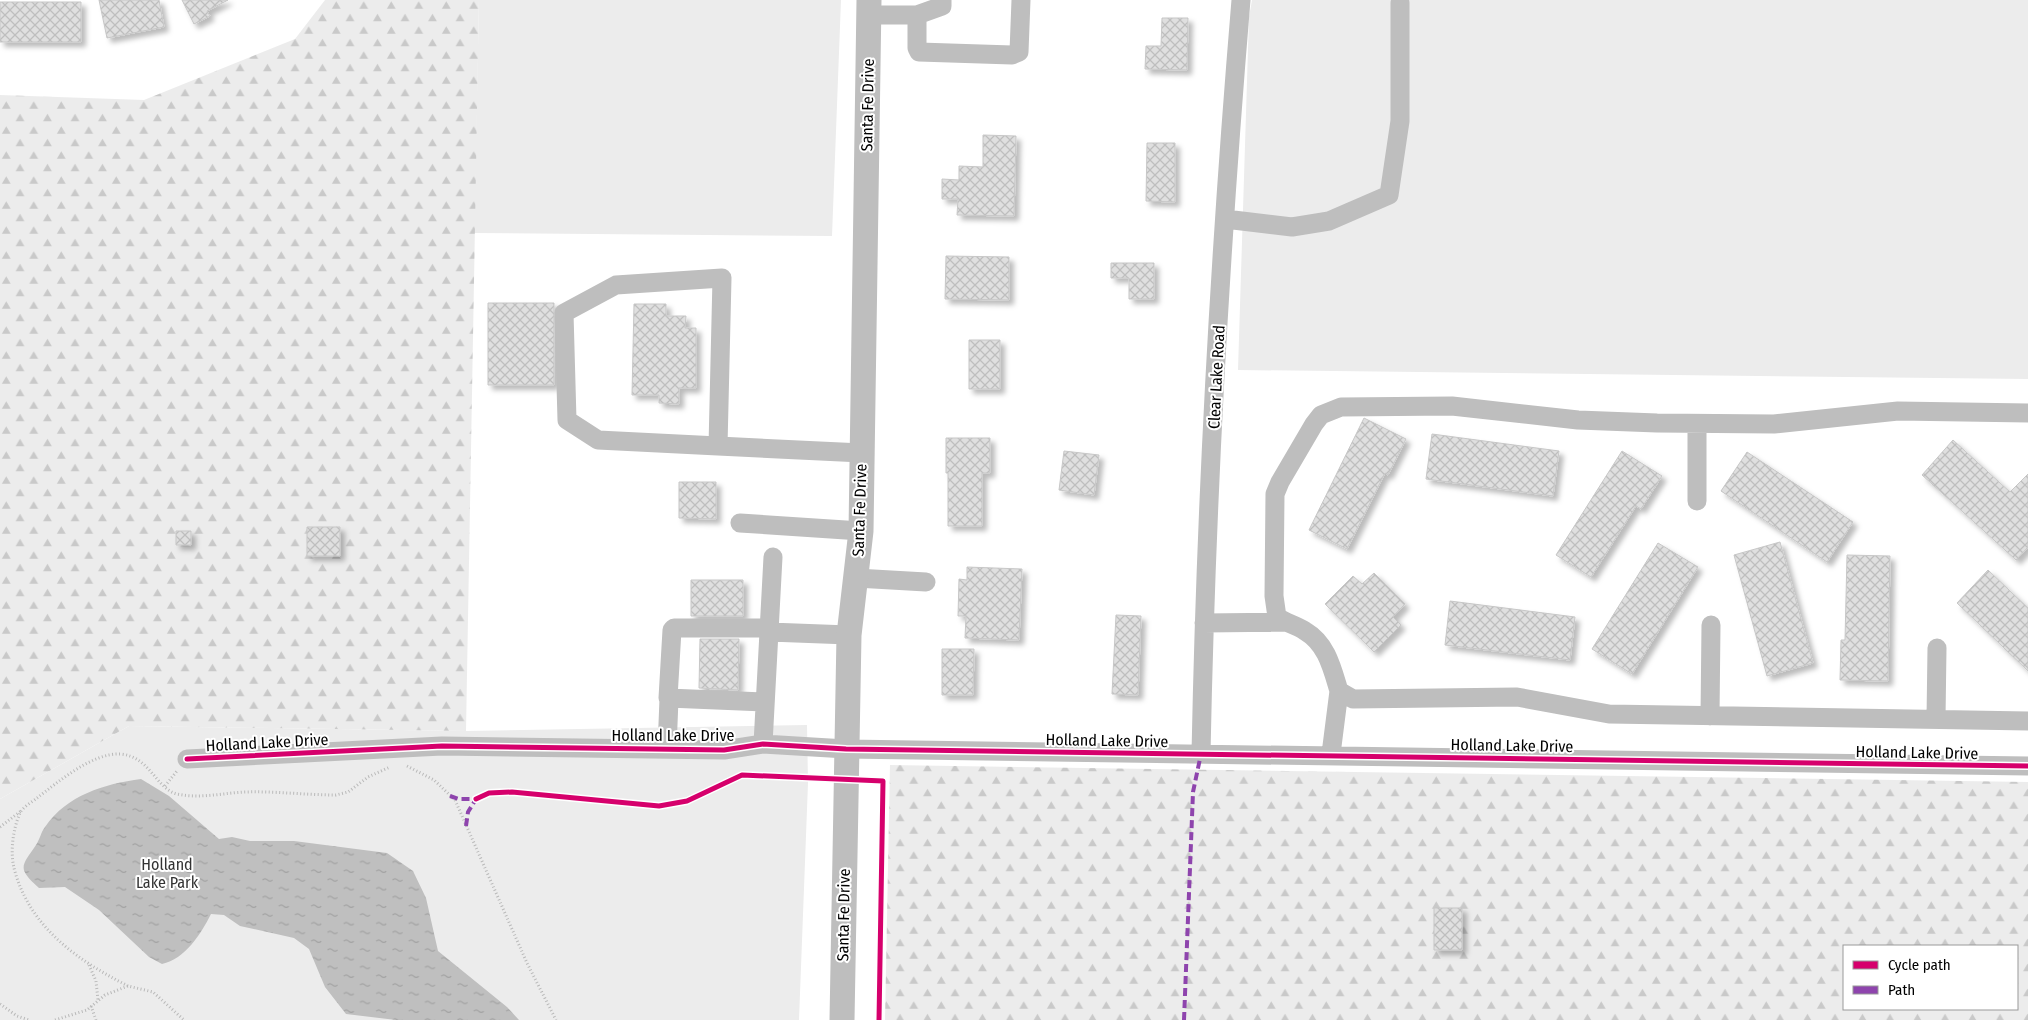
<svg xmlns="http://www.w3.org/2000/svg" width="2028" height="1020" viewBox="0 0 2028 1020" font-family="'Fira Sans Condensed',sans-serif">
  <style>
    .green { fill: #ececec }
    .forest { fill: url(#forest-firs); fill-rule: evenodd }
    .water { fill: url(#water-ripples) }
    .building { fill: url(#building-cross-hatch); stroke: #c7c7c7; filter: url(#shadow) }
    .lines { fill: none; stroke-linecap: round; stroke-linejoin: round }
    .path { stroke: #b9b9b9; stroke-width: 3; stroke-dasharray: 1 2.5; stroke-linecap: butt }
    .minor { stroke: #bebebe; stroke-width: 19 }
    .major { stroke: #bebebe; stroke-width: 25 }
    .quiet { stroke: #8e44ad; stroke-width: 4; stroke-dasharray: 8 4; stroke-linecap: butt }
    .cycleway-casing { stroke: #fff; stroke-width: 8 }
    .cycleway { stroke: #d6006c; stroke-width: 5 }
    .labels { text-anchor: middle; stroke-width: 4; stroke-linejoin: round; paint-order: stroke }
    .street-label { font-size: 16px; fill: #000; stroke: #fff }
    .park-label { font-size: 16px; fill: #333; stroke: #fff }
  </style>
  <defs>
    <pattern id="forest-firs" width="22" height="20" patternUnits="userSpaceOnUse" patternTransform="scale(1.25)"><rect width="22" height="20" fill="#ececec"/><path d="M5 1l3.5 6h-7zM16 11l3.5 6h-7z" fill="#c9c9c9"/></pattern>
    <pattern id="water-ripples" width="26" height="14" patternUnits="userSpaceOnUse" patternTransform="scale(1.25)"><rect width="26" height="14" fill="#bfbfbf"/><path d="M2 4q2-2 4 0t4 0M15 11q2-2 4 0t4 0" fill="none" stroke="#a2a2a2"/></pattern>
    <pattern id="building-cross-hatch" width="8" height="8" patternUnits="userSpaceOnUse" patternTransform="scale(1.25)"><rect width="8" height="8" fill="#dfdfdf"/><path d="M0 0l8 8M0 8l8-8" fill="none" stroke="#bebebe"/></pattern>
    <filter id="shadow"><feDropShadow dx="4.5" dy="4.5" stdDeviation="2.5" flood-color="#0004"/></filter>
  </defs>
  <rect width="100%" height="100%" fill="#fff"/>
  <!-- green -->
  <path class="green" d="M479 0H841L832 236 474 233Z
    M1252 0H2028V379L1238 370 1249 17Z
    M807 725 808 783 799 1020H0V799L129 726 466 731Z"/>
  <!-- forest -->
  <path class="forest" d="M325 0H479L466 731 129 726 0 799V95L144 100 295 39Z
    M890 765 2028 782V1020H885ZM1844 946H2017V1009H1844Z"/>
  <!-- water -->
  <path class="water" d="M141 779 169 796 219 839 232 837 250 841H294L387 853 413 871 426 898 438 951 507 1007 519 1020H396L346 1014 325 987 309 949 294 938 240 926 224 915 211 914C201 934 185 959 162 964L149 957 99 910 65 887 39 888C17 868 21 867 36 845 40 839 41 832 45 827 67 795 104 784 141 779Z"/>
  <!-- building -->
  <path class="building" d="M99 0H159L164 27 107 38Z
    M182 0H228L207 11 210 16 194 24Z
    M0 2H81V42H0Z
    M1162 18H1188L1187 70 1145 69 1146 46H1161Z
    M983 135 1016 136 1014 216 957 215 958 199H942V179L959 180V166L983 167Z
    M1147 143H1175V202L1146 201Z
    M946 256 1009 257V300L945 299Z
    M1111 263H1154V299H1129V278H1111Z
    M488 303H554V385H488Z
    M634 304H666V316H686L685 328H696V388H679V404L659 403V395H632Z
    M969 340H1000V389H969Z
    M1364 418 1406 439 1388 475 1385 473 1347 549 1309 530Z
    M1432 434 1559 451 1553 496 1426 479Z
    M946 438H990V473H982V526H948V473H946Z
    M1953 440 2010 492 2028 474V547L2016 560 1922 475Z
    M1064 451 1099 455 1094 495 1059 490Z
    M1622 451 1662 476 1641 509 1636 506 1591 577 1556 555Z
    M1747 452 1853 522 1827 562 1721 491Z
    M679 482H716V519L679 518Z
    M307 527H340V556H307Z
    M176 531H191V545H176Z
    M1780 542 1813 663 1767 676 1734 555Z
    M1658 543 1698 567 1632 674 1592 649Z
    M1847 555 1890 556 1888 681 1840 680 1841 640H1845Z
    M967 567 1022 569 1019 640 965 638 966 616H958L959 579 967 580Z
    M1988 570 2028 608V671L1957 603Z
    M1374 573 1405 604 1393 617 1401 625 1374 652 1325 604 1353 576 1362 584Z
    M691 580H743V616H691Z
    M1450 601 1575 617 1570 660 1445 645Z
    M1116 615 1141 616 1138 695 1112 694Z
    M700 639H739L738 690 699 688Z
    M942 649H974L973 695H942Z
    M1434 908H1462V950H1434Z"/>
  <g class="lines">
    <!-- path -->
    <path class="path" d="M407 766 434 780 455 800 527 963 556 1020
      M165 786 177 771
      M0 827 21 811
      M89 965 96 981 98 1000
      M128 986C77 960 29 927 14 868 10 851 13 829 20 813 23 807 32 802 37 798 58 782 92 753 120 754 150 756 156 789 177 794 200 799 223 793 245 792 275 791 306 795 336 795L348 792 368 777 390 767
      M0 1004 17 1016 29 1020
      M91 1006 96 1020
      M55 1020 87 1010 105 995 128 986 153 992 184 1020"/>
    <!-- minor -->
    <path class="minor" d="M869 15H917V48L919 52 1012 55 1019 52 1021 0
      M917 15 942 6V0
      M1225 219 1292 227 1329 221 1389 195 1400 121V3
      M2028 413 1898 411 1774 424 1657 423 1578 420 1452 406 1341 407 1321 415 1314 424 1280 482 1275 494 1274 596 1277 617C1286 623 1296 625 1305 631 1327 644 1332 668 1339 691L1353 699 1517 697 1609 714 2028 721
      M718 446 598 440 567 420 564 313 616 285 722 278 718 446 862 453
      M1697 501V424
      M740 523 861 531
      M856 578 926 582
      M1204 623 1285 622
      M769 632 849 635
      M765 702 668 698 672 630 674 628H770
      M1710 716 1711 625
      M1936 719 1937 648
      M763 744 773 557
      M667 749 669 699
      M1201 754C1206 502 1220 251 1241 0
      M1331 754 1339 691
      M187 759 442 746 724 750 763 744 846 749 2028 766"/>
    <!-- major -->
    <path class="major" d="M842 1020 849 635 861 531 869 0"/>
    <!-- quiet -->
    <path class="quiet" d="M450 796 459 799H476L468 812 466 826
      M1184 1020 1193 792 1201 754"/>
    <!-- cycleway casing -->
    <g class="cycleway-casing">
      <path id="cycleway" d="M187 759 442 746 724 750 763 744 846 749 2028 766
        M476 799 489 793 512 792 659 806 687 801 742 775 883 781 879 1020"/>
    </g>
    <!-- cycleway -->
    <use href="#cycleway" class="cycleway"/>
  </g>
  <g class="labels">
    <!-- street labels -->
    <g class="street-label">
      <text transform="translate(867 105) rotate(-89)" y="6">Santa Fe Drive</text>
      <text transform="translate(1216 377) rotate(-87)" y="6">Clear Lake Road</text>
      <text transform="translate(859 510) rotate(-88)" y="6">Santa Fe Drive</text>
      <text x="673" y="741">Holland Lake Drive</text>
      <text transform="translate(1107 740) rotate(1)" y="6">Holland Lake Drive</text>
      <text transform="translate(267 742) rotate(-3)" y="6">Holland Lake Drive</text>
      <text transform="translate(1512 745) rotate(1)" y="6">Holland Lake Drive</text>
      <text transform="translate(1917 752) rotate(1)" y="6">Holland Lake Drive</text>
      <text transform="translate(843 915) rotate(-89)" y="6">Santa Fe Drive</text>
    </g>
    <!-- park labels -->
    <g class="park-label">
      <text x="167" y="870">Holland<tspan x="167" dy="18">Lake Park</tspan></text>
    </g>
  </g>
  <!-- legend -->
  <rect x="1843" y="945" width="175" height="65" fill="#ffffff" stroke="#999999"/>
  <rect x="1853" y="961" width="25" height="8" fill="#d6006c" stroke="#999999"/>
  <text x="1888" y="970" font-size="15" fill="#000000">Cycle path</text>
  <rect x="1853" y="986" width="25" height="8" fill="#8e44ad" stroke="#999999"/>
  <text x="1888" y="995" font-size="15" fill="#000000">Path</text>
</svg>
